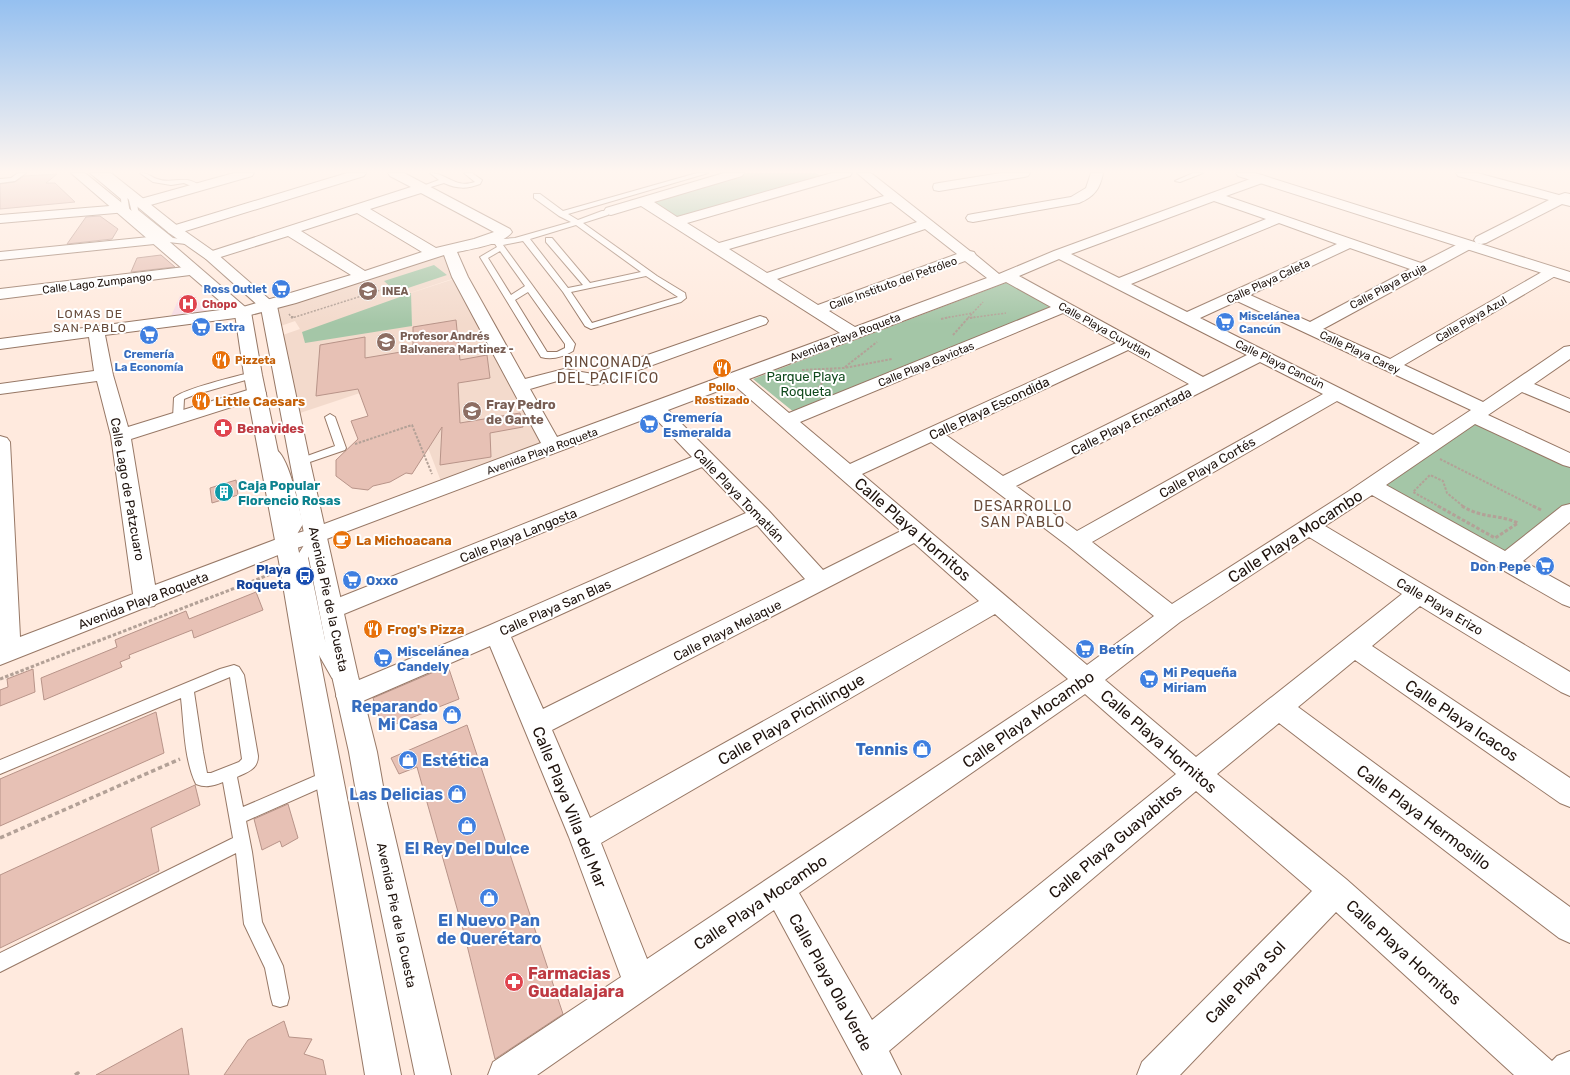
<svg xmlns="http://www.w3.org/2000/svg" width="1570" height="1075" viewBox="0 0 1570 1075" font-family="Rubik,sans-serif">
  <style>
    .built { fill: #f3dacc }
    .medical { fill: #f7dde5 }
    .green { fill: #a4c6a7 }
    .building { fill: #e7c1b5; stroke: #b89489 }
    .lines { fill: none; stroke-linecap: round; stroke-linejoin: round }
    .service-casing { stroke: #977866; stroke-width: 2 }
    .minor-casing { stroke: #977866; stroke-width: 2 }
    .secondary-casing { stroke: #977866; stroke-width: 2 }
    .path-far3 { stroke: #b3a197; stroke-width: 1.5; stroke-dasharray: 2 1.5; stroke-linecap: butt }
    .path-far2 { stroke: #b3a197; stroke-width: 2; stroke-dasharray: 2.5 1.5; stroke-linecap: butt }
    .path-far1 { stroke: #b3a197; stroke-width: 3; stroke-dasharray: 3.5 2; stroke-linecap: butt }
    .path { stroke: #b3a197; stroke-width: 3.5; stroke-dasharray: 4.5 3; stroke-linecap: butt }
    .service { fill: #fff; fill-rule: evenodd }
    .minor { fill: #fff; fill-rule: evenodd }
    .secondary { fill: #fff; fill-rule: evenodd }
    .labels { text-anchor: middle; stroke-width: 4; stroke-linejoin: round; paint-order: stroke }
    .far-street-label { font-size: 11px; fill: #1e120c; stroke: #fff }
    .far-shop-label { font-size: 11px; font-weight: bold; fill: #366cbe; stroke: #fff; text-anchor: start }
    .far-education-label { font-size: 11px; font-weight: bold; fill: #785e54; stroke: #fff; text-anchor: start }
    .far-health-label { font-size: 11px; font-weight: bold; fill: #be3a42; stroke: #fff; text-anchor: start }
    .far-food-label { font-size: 11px; font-weight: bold; fill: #c56008; stroke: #fff; text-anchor: start }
    .far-neighbourhood-label { font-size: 12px; letter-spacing: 1px; fill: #674b3a; stroke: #fff }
    .park-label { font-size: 13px; fill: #0f491c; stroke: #fff }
    .food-label { font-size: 13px; font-weight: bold; fill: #c56008; stroke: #fff; text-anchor: start }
    .education-label { font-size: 13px; font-weight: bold; fill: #785e54; stroke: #fff; text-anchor: start }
    .street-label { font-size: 13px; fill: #1e120c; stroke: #fff }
    .shop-label { font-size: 13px; font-weight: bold; fill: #366cbe; stroke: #fff; text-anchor: start }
    .health-label { font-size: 13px; font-weight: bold; fill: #be3a42; stroke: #fff; text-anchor: start }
    .culture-label { font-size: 13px; font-weight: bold; fill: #0d838f; stroke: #fff; text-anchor: start }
    .transit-label { font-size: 13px; font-weight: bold; fill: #164399; stroke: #fff; text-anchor: end }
    .neighbourhood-label { font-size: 14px; letter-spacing: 1px; fill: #674b3a; stroke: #fff }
    .near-street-label { font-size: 16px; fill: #1e120c; stroke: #fff }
    .near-shop-label { font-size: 16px; font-weight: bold; fill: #366cbe; stroke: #fff; text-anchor: end }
    .near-health-label { font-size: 16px; font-weight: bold; fill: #be3a42; stroke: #fff; text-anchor: start }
  </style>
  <rect width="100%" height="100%" fill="#ffeade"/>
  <!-- built -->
  <path class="built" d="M448 250 458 277 386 301 457 278 549 444 442 484 417 419 360 393 294 415 277 337 300 329 295 321 275 328 270 306Z"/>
  <!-- medical -->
  <path class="medical" d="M192 294 207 311 171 316 180 296Z"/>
  <!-- green -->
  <path class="green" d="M741 173H816L824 178 680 220 648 201Z
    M434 265 447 275 396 292 384 281Z
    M1008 282 1052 307 795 413 753 379Z
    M411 293 412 326 305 343 302 332Z
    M1477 419 1570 463V507L1505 559 1379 486Z"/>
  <!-- building -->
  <path class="building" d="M57 174 46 183H55L75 202 0 209V184L15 182 24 176Z
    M100 216 118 229 112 239 67 244 86 217Z
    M161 255 175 267 131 272 137 258Z
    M456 320 460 360 487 355 490 378 458 383 460 423 520 413 523 427 490 433 491 457 440 465 442 427 412 474 406 473 390 482 373 486 368 490 352 488 336 476V460L358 439 351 421 368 416 358 389 316 396 320 345 365 337V358L413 350V327Z
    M236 480 238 495 212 503 210 488Z
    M256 592 263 610 194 638 192 630 129 655 130 658 120 662 122 667 44 700 41 678 117 647 115 640 186 611 189 619Z
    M448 666 459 699 383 729 373 698Z
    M33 669 35 692 0 706V690L8 687 7 679Z
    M156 712 164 753 0 826V779Z
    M467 725 563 1014 495 1059 464 933 417 767 399 774 391 758Z
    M195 785 200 805 151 828 159 871 0 948V875Z
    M288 804 298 838 282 847 280 841 262 850 254 819Z
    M284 1021 289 1037 312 1039 304 1054 323 1060 326 1075H224L248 1040Z
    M182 1028 189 1075H96Z"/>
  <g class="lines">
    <!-- service casing -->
    <g class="service-casing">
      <path id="service" d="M18 173H26L15 181 0 183V179L11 178Z
        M90 173H97L127 196 130 213 129 215H123L122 213 121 199Z
        M140 173C149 173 149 176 157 179 173 185 186 173 201 187L198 189 184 183 171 185 153 182Z
        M430 173C448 173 454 189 475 182L464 173H472L482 180 480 184C467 189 457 189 444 183L424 189H420V187L439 180Z
        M697 173H708L568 214 578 220 602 211H608V215L583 223 657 276 685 293 686 298 681 302 594 328 591 329 585 326 563 292 523 241 503 245 575 344 573 351C563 357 552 360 541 357L480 257 497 247 495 244H490V240L515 238 571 222 559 216 534 198V194H540L563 211ZM576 225 641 272 590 283 552 238H546V242L583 285 568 288 530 239ZM500 251 525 286 511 295 488 258ZM646 276 678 297 592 323 571 292ZM528 292 565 344V348L557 352H547L515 300Z
        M1193 173H1203L1180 182 1175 181Z
        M129 194H135L136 196 138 210 173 238 195 241V245L168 242 132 213 128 196Z
        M253 372 256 373 258 375 256 377 194 395 184 399 183 418 178 421 173 418 174 398C182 389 238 376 253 372Z
        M330 414 335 417 346 448 345 450 304 464H296L295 462 296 460 335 446 325 417Z
        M273 448C289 452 299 509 303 524L290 546 286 547 282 546 280 543 291 524 281 478 268 451Z
        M316 531 320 532 322 535 308 558 325 640 344 674 342 678 337 680 332 678 311 641 296 558 312 532Z
        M234 665 239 667 244 675 258 756C258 769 248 772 237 777L243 807 329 770 334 772 337 777 334 782 246 821 252 852 262 922 283 966 289 998 287 1005 280 1007 273 1005 271 998 265 968 244 924 236 853 0 972V953L233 838 223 782C213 786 206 788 196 784 184 760 184 724 181 698L0 774V760L220 669ZM230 677 242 759 239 762 211 773H207L203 752 194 692Z"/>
    </g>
    <!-- minor casing -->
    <g class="minor-casing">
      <path id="minor" d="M234 173H254L252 176 147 206H137L135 203 137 200Z
        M347 173H366L364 176 179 233 174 234 169 233 167 230 169 227Z
        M388 173H404L510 229 512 232C504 244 471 249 457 252L468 277 525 379 564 369 593 374 754 318 760 316 766 318 768 321 766 324 600 384 594 385 564 379 530 389 557 437 840 333 641 206 611 215 606 214 604 211 606 208 724 173H744L742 176 654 202 677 217 832 173H852L850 176 687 223 719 243 884 196 857 173H871L970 251 974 252 976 255 999 274 1054 251 1261 175 1265 176 1267 179 1265 182 1226 196 1421 263 1462 242 1467 241 1472 242 1474 245 1472 248 1323 329 1390 359 1547 269 1552 267 1557 269 1560 272 1557 275 1404 365 1483 402 1564 347 1570 346V359L1534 384 1570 399V412L1522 392 1488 415 1570 453V467L1563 465 1475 424 1386 485 1505 551 1562 506 1570 504V522L1523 561 1570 587V607L1562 604 1372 495 1325 526 1570 672V696L1561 692 1420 606 1372 646 1570 778V807L1560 803 1355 660 1298 707 1570 907V943L1559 938 1279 723 1217 774 1346 879 1552 1061 1557 1056 1570 1051V1075H1514L1336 912 1180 1075H1137L1142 1062 1312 891 1196 791 889 1051 901 1075H863L774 910 537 1075H488L493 1062 621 977 569 837 490 646 349 707 340 704 336 696 340 688 488 626 746 513 702 467 339 616 331 619 323 616 319 610 323 604 692 457 653 416 324 540 293 549 156 604 154 606 144 608 0 665V436L7 438 10 442 20 637 133 594 111 436 97 381 0 394V384L94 371 89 337 0 349V339L243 307 351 275 288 236 211 260 206 259 204 256 206 253 411 187 390 176ZM421 193 494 232 474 239 436 248 370 209ZM1214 201 1266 219 1119 278 1071 254ZM891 202 917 222 767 273 729 249ZM357 213 422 252 365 271 301 231ZM1279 223 1337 244 1187 312 1131 284ZM925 229 957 254 818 305 777 279ZM1350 248 1410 269 1310 322 1250 295ZM444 255 452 277 541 443 308 530 277 539 155 585 131 439 263 397 266 393 263 389 257 388 251 389 128 427 113 375 105 335 243 317 296 303ZM1059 259 1247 355 1203 377 1019 276ZM965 261 987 278 855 327 829 311ZM1006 282 1051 307 789 413 749 379ZM1237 301 1471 410 1433 435 1200 318ZM1063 313 1116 343 850 464 800 422ZM1128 350 1189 384 1003 476 946 435ZM1260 362 1323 394 1077 531 1016 486ZM734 385 901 531 823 570 768 510 668 410ZM1337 401 1420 443 1349 491 1172 604 1092 542ZM931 442 1068 546 1154 616 1087 665 862 474ZM757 525 805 579 543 709 511 637ZM1309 537 1402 594 1196 757 1105 680 1180 622ZM914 543 979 601 590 818 552 730ZM995 614 1068 679 647 959 601 843ZM1085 694 1176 774 872 1020 799 893Z
        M1001 173H1030L1028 176 1024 177 939 191 934 190 933 187 934 184 939 183Z
        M1091 173H1103C1100 189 1094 197 1079 203L973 222 968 221 966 218 968 215 973 214 1071 197 1086 188Z
        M1456 173H1477L1559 195 1565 193 1570 194V206L1562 204 1486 243 1481 244 1476 243 1474 240 1476 237 1549 200 1458 176Z
        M122 205 127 206 129 209 127 212 0 223V215Z
        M159 236 164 237 166 240 164 243 0 260V252Z
        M193 266 198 268 201 271 198 274 0 299V289Z"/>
    </g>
    <!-- secondary casing -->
    <g class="secondary-casing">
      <path id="secondary" d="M71 173H85L164 237 251 312 262 375 302 567 401 1075H365L280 567 244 375 235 314Z
        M97 173H111L179 227 216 253 277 306 310 462 358 676 377 752 383 786 451 1075H415L355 786 349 752 332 676 290 462 261 308 206 259 169 233Z
        M1236 173H1255L1570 272V282L1238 176Z"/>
    </g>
    <!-- path-far3 -->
    <path class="path-far3" d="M751 177 764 173
      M289 314 292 318 390 287
      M945 318 973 313
      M968 318 983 302
      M970 318 1006 313"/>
    <!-- path-far2 -->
    <path class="path-far2" d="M291 317H294
      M970 318 975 317
      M941 319 950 317
      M953 335 969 317
      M845 367 877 342
      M802 370 844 368 892 359
      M816 391 832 369
      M355 444 412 425 432 474
      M1440 459 1535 507
      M1440 507 1413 492 1430 475 1443 481 1447 493 1464 507"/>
    <!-- path-far1 -->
    <path class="path-far1" d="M1438 506 1495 538 1518 523C1499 514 1483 519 1462 506
      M1533 506 1541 510
      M0 679 271 574"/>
    <!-- path -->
    <path class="path" d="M0 838 180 759
      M75 1075 78 1073V1075"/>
    <!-- service -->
    <use href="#service" class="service"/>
    <!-- minor -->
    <use href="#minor" class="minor"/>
    <!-- secondary -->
    <use href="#secondary" class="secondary"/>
  </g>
  <!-- sky -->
  <linearGradient id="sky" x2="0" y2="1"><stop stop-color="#95c0f0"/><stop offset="0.53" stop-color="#fff6f0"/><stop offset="1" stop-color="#fff6f0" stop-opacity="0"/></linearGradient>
  <rect width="1570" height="324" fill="url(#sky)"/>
  <!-- icons -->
  <defs>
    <g id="supermarket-disc" transform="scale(1)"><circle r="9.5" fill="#3f7fe0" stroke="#fff"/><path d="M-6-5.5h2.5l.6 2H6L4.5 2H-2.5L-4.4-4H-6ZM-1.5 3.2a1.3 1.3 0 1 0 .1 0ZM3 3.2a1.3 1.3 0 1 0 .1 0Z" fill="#fff"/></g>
    <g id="school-disc" transform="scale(1)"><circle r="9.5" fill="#8d6e63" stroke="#fff"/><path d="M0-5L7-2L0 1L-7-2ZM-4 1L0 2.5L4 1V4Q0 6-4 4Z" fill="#fff"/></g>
    <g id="hospital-disc" transform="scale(1)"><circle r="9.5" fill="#e0444e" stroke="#fff"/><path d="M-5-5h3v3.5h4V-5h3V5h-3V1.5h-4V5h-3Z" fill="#fff"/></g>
    <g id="restaurant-disc" transform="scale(1)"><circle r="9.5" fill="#e8710a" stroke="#fff"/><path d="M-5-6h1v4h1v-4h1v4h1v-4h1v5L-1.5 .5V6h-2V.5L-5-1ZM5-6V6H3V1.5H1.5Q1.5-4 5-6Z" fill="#fff"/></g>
    <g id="pharmacy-disc" transform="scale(1)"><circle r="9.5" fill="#e0444e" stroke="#fff"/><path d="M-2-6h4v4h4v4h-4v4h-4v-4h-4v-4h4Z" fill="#fff"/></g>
    <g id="building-disc" transform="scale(1)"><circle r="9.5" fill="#0f9aa8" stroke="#fff"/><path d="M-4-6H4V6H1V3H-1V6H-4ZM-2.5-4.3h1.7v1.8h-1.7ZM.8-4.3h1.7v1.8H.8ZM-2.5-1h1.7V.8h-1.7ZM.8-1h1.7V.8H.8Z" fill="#fff"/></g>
    <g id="cafe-disc" transform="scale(1)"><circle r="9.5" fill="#e8710a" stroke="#fff"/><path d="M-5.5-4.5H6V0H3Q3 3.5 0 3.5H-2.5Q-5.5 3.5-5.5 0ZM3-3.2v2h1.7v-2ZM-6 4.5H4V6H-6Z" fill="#fff"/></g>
    <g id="bus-disc" transform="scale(1)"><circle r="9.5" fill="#1a4fb4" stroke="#fff"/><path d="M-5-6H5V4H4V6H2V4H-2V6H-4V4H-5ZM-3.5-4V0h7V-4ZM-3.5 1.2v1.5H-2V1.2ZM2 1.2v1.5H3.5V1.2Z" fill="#fff"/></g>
    <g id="shop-disc" transform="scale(1)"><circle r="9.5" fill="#3f7fe0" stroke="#fff"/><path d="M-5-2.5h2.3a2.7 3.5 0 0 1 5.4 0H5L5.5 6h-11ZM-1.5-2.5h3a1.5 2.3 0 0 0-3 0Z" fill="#fff"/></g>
  </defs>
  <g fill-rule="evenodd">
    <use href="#supermarket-disc" x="281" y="289"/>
    <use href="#school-disc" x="368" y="291"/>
    <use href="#hospital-disc" x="188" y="304"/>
    <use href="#supermarket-disc" x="1225" y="322"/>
    <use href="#supermarket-disc" x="201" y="327"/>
    <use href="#supermarket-disc" x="149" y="335"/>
    <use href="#school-disc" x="386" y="342"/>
    <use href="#restaurant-disc" x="221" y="360"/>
    <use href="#restaurant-disc" x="722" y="368"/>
    <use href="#restaurant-disc" x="201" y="401"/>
    <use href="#school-disc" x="472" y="411"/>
    <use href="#supermarket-disc" x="649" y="424"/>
    <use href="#pharmacy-disc" x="223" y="428"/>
    <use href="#building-disc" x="224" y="492"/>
    <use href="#cafe-disc" x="342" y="540"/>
    <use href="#supermarket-disc" x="1545" y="566"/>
    <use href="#bus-disc" x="305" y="576"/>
    <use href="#supermarket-disc" x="352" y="580"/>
    <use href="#restaurant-disc" x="373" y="629"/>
    <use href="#supermarket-disc" x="1085" y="649"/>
    <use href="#supermarket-disc" x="383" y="658"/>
    <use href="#supermarket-disc" x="1149" y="679"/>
    <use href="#shop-disc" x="452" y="715"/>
    <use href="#shop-disc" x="922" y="749"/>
    <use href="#shop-disc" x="408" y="760"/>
    <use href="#shop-disc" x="457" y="794"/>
    <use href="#shop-disc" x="467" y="826"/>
    <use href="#shop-disc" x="489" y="898"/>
    <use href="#pharmacy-disc" x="514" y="982"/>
  </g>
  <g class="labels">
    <!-- far-street labels -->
    <g class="far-street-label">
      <text transform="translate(1268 281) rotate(-25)" y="4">Calle Playa Caleta</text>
      <text transform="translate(97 283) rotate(-7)" y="4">Calle Lago Zumpango</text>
      <text transform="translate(893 283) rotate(-20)" y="4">Calle Instituto del Petróleo</text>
      <text transform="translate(1388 286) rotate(-28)" y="4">Calle Playa Bruja</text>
      <text transform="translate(1471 319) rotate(-30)" y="4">Calle Playa Azul</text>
      <text transform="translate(1105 330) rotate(29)" y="4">Calle Playa Cuyutlan</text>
      <text transform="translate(845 337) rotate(-21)" y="4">Avenida Playa Roqueta</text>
      <text transform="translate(1360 352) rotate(25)" y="4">Calle Playa Carey</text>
      <text transform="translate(926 364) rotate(-22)" y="4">Calle Playa Gaviotas</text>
      <text transform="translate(1280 364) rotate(26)" y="4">Calle Playa Cancún</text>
      <text transform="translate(542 451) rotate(-20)" y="4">Avenida Playa Roqueta</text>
    </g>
    <!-- far-shop labels -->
    <g class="far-shop-label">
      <text x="267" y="293" text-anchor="end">Ross Outlet</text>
      <text x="1239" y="320">Miscelánea<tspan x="1239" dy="13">Cancún</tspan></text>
      <text x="215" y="331">Extra</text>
      <text x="149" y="358" text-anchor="middle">Cremería<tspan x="149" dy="13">La Economía</tspan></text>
    </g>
    <!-- far-education labels -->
    <g class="far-education-label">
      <text x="382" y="295">INEA</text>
      <text x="400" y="340">Profesor Andrés<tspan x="400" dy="13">Balvanera Martinez -</tspan></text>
    </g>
    <!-- far-health labels -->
    <g class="far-health-label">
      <text x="202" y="308">Chopo</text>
    </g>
    <!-- far-food labels -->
    <g class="far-food-label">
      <text x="235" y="364">Pizzeta</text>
      <text x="722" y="391" text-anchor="middle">Pollo<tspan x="722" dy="13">Rostizado</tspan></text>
    </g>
    <!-- far-neighbourhood labels -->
    <g class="far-neighbourhood-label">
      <text x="90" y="318">LOMAS DE<tspan x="90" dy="14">SAN PABLO</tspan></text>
    </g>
    <!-- park labels -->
    <g class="park-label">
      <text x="806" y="381">Parque Playa<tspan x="806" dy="15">Roqueta</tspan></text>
    </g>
    <!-- food labels -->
    <g class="food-label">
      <text x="215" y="406">Little Caesars</text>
      <text x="356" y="545">La Michoacana</text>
      <text x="387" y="634">Frog's Pizza</text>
    </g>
    <!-- education labels -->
    <g class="education-label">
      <text x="486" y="409">Fray Pedro<tspan x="486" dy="15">de Gante</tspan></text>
    </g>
    <!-- street labels -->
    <g class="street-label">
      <text transform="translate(989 408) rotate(-25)" y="5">Calle Playa Escondida</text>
      <text transform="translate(1131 421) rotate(-27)" y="5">Calle Playa Encantada</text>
      <text transform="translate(1207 467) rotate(-30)" y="5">Calle Playa Cortés</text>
      <text transform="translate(128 489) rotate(80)" y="5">Calle Lago de Patzcuaro</text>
      <text transform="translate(739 495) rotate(46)" y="5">Calle Playa Tomatlán</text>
      <text transform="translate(518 535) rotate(-22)" y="5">Calle Playa Langosta</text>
      <text transform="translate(329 599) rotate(78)" y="5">Avenida Pie de la Cuesta</text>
      <text transform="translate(143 600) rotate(-21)" y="5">Avenida Playa Roqueta</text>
      <text transform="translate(1440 606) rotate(31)" y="5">Calle Playa Erizo</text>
      <text transform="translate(555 607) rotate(-24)" y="5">Calle Playa San Blas</text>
      <text transform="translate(727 630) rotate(-27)" y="5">Calle Playa Melaque</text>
      <text transform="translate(397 915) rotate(78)" y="5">Avenida Pie de la Cuesta</text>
    </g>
    <!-- shop labels -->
    <g class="shop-label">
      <text x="663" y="422">Cremería<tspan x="663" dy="15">Esmeralda</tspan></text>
      <text x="1531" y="571" text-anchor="end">Don Pepe</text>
      <text x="366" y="585">Oxxo</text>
      <text x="1099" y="654">Betín</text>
      <text x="397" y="656">Miscelánea<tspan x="397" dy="15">Candely</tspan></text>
      <text x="1163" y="677">Mi Pequeña<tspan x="1163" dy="15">Miriam</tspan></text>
    </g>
    <!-- health labels -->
    <g class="health-label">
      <text x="237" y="433">Benavides</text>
    </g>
    <!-- culture labels -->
    <g class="culture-label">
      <text x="238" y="490">Caja Popular<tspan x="238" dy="15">Florencio Rosas</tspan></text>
    </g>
    <!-- transit labels -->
    <g class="transit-label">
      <text x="291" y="574">Playa<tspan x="291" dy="15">Roqueta</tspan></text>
    </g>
    <!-- neighbourhood labels -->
    <g class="neighbourhood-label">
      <text x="608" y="367">RINCONADA<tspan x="608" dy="16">DEL PACIFICO</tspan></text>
      <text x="1023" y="511">DESARROLLO<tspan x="1023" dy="16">SAN PABLO</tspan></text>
    </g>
    <!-- near-street labels -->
    <g class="near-street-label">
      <text transform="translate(913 529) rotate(41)" y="6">Calle Playa Hornitos</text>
      <text transform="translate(1295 536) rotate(-33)" y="6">Calle Playa Mocambo</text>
      <text transform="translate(791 719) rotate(-30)" y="6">Calle Playa Pichilingue</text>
      <text transform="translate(1028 719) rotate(-35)" y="6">Calle Playa Mocambo</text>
      <text transform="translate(1462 720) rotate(34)" y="6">Calle Playa Icacos</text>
      <text transform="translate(1159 741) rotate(41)" y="6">Calle Playa Hornitos</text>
      <text transform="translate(570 807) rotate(68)" y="6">Calle Playa Villa del Mar</text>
      <text transform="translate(1424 817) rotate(37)" y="6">Calle Playa Hermosillo</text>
      <text transform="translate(1115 841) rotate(-40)" y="6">Calle Playa Guayabitos</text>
      <text transform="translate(760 902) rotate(-34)" y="6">Calle Playa Mocambo</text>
      <text transform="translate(1404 952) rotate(42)" y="6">Calle Playa Hornitos</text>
      <text transform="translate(831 982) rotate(61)" y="6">Calle Playa Ola Verde</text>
      <text transform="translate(1245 982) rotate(-46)" y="6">Calle Playa Sol</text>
    </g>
    <!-- near-shop labels -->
    <g class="near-shop-label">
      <text x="438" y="712">Reparando<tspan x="438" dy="18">Mi Casa</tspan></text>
      <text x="908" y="755">Tennis</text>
      <text x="422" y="766" text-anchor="start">Estética</text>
      <text x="443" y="800">Las Delicias</text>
      <text x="467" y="854" text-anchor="middle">El Rey Del Dulce</text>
      <text x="489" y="926" text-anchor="middle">El Nuevo Pan<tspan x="489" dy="18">de Querétaro</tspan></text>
    </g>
    <!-- near-health labels -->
    <g class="near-health-label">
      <text x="528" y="979">Farmacias<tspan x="528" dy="18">Guadalajara</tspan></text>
    </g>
  </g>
</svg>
